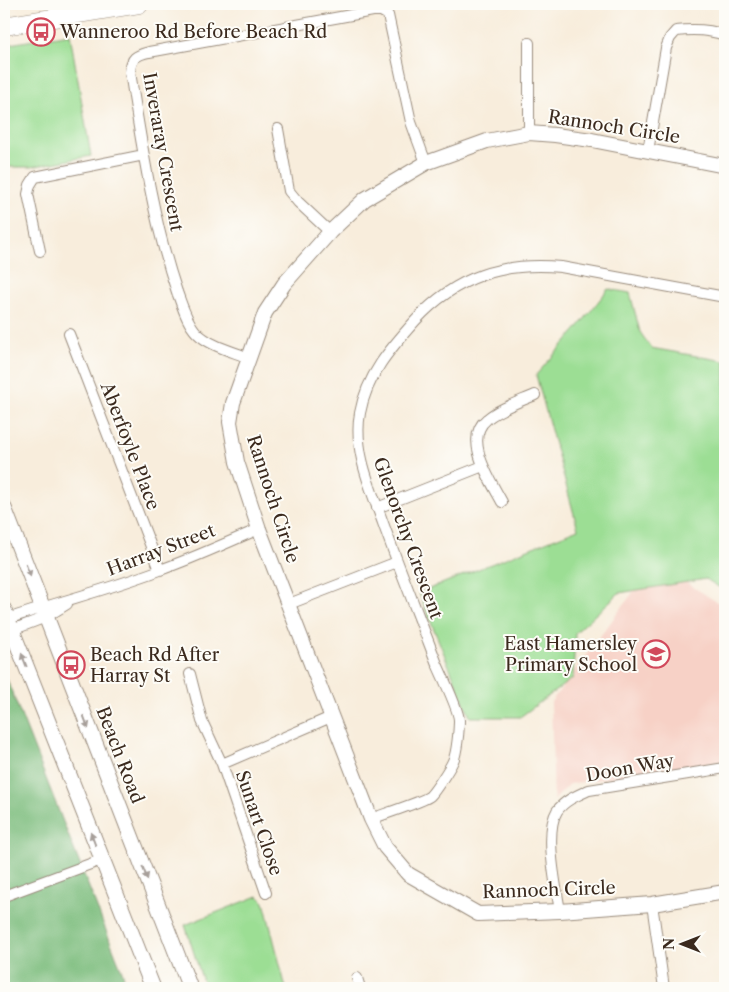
<svg xmlns="http://www.w3.org/2000/svg" width="729" height="992" viewBox="0 0 729 992" font-family="'Libre Caslon Text',serif">
  <style>
    .built { fill: #f7d1c6 }
    .green { fill: #9cde94; stroke: #6c8459 }
    .forest { fill: #7dbd7e; stroke: #5c744e }
    .lines { fill: none; stroke-linecap: round; stroke-linejoin: round }
    .street-casing { stroke: #9a8c7d; stroke-width: 12 }
    .secondary-casing { stroke: #9a8c7d; stroke-width: 16 }
    .primary-casing { stroke: #9a8c7d; stroke-width: 17 }
    .highway-casing { stroke: #9a8c7d; stroke-width: 19 }
    .street { stroke: #fff; stroke-width: 10 }
    .secondary { stroke: #fff; stroke-width: 14 }
    .primary { stroke: #fff; stroke-width: 15 }
    .highway { stroke: #fff; stroke-width: 18 }
    .oneway { fill: #a79f9a }
    .labels { text-anchor: middle; stroke-width: 4; stroke-linejoin: round; paint-order: stroke }
    .poi-label { font-size: 18px; fill: #3b2a1e; stroke: #fdfcf7; text-anchor: start }
    .street-label { font-size: 18px; fill: #3b2a1e; stroke: #fdfcf7 }
  </style>
  <rect width="100%" height="100%" fill="#fdfcf7"/>
  <filter id="ink" filterUnits="userSpaceOnUse"><feTurbulence type="fractalNoise" baseFrequency=".02" numOctaves="2"/><feDisplacementMap in="SourceGraphic" scale="10" xChannelSelector="R" yChannelSelector="G"/><feConvolveMatrix kernelMatrix="1 2 1 2 8 2 1 2 1" color-interpolation-filters="sRGB"/></filter>
  <filter id="wash" filterUnits="userSpaceOnUse"><feTurbulence type="fractalNoise" baseFrequency=".0096" numOctaves="4" result="noise"/><feDisplacementMap in="SourceGraphic" scale="20" xChannelSelector="R" yChannelSelector="G"/><feGaussianBlur stdDeviation="1.12" result="paint"/><feColorMatrix in="noise" values="0 0 0 0 0 0 0 0 0 0 0 0 0 0 0 0 0 1.4 0 .05"/><feComposite in="paint" operator="in"/></filter>
  <g filter="url(#wash)">
    <rect width="100%" height="100%" fill="#f8eddc"/>
    <!-- built -->
    <path class="built" d="M655 563 725 607V761L570 784 554 800 551 702Z"/>
    <!-- green -->
    <path class="green" d="M70 34 91 156 31 167H4V45Z
      M608 289 630 293 640 332 651 348 725 361V591L706 579 619 593 575 633 573 678 520 717H470L419 593 578 529 536 375 576 330Z
      M258 896 264 902 286 988H205L185 925Z"/>
    <!-- forest -->
    <path class="forest" d="M4 672 122 971 127 988H4Z"/>
  </g>
  <g filter="url(#ink)">
    <g class="lines">
      <!-- street casing -->
      <g class="street-casing">
        <path id="street" d="M529 43V133
          M278 129 289 191 298 202 330 232
          M648 151 666 48 670 38 676 31C693 29 708 29 725 35
          M40 251 28 194 30 185 35 177 144 155
          M69 334 160 570
          M249 358C232 351 210 346 197 333 187 323 182 305 177 292 153 221 142 146 130 72 131 58 136 55 149 52L373 11H381L388 15 411 122 426 163
          M502 502C491 481 462 439 487 419 500 408 519 402 535 395
          M377 508 483 466
          M289 604 397 562
          M7 619C58 602 110 589 160 570 194 558 226 543 259 529
          M12 630 46 617 67 604
          M190 674 202 721 222 764 266 893
          M222 764 331 717
          M371 819C381 815 425 801 430 796 435 791 450 768 453 761 457 753 459 729 459 720 459 711 442 675 437 664 419 617 400 570 383 523 371 489 353 450 360 413 367 375 390 349 415 321 456 276 502 262 561 267L725 297
          M4 896 101 860
          M652 904 664 988
          M560 911C556 886 544 832 557 811 565 800 578 795 589 790L725 768
          M357 978 360 988"/>
      </g>
      <!-- secondary casing -->
      <g class="secondary-casing">
        <path id="secondary" d="M725 166 592 140 555 135 529 133 487 141 426 163 365 199 330 232 284 284 265 313 233 403 230 422 237 462 259 529 371 819 385 847 408 874 478 914 560 911 652 904 725 892"/>
      </g>
      <!-- primary casing -->
      <g class="primary-casing">
        <path id="primary" d="M4 508 190 988
          M4 610 153 988"/>
      </g>
      <!-- highway casing -->
      <g class="highway-casing">
        <path id="highway" d="M4 26 139 4"/>
      </g>
      <!-- street -->
      <use href="#street" class="street"/>
      <!-- secondary -->
      <use href="#secondary" class="secondary"/>
      <!-- primary -->
      <use href="#primary" class="primary"/>
      <!-- highway -->
      <use href="#highway" class="highway"/>
    </g>
    <!-- one-way arrows -->
    <defs><path id="oneway-solid" d="M-6-.8H1V-3.2L6.5 0L1 3.2V.8H-6Z" transform="scale(1.25)"/></defs>
    <g class="oneway">
      <use href="#oneway-solid" transform="translate(28 570) rotate(69)"/>
      <use href="#oneway-solid" transform="translate(24 660) rotate(-111)"/>
      <use href="#oneway-solid" transform="translate(86 722) rotate(69)"/>
      <use href="#oneway-solid" transform="translate(93 839) rotate(-111)"/>
      <use href="#oneway-solid" transform="translate(145 873) rotate(69)"/>
    </g>
  </g>
  <!-- icons -->
  <defs>
    <g id="bus-ring" transform="scale(1.4375)"><circle r="9.5" fill="#fdfcf7" stroke="#d1495b" stroke-width="1.5"/><path d="M-5-6H5V4H4V6H2V4H-2V6H-4V4H-5ZM-3.5-4V0h7V-4ZM-3.5 1.2v1.5H-2V1.2ZM2 1.2v1.5H3.5V1.2Z" fill="#d1495b"/></g>
    <g id="school-ring" transform="scale(1.4375)"><circle r="9.5" fill="#fdfcf7" stroke="#d1495b" stroke-width="1.5"/><path d="M0-5L7-2L0 1L-7-2ZM-4 1L0 2.5L4 1V4Q0 6-4 4Z" fill="#d1495b"/></g>
  </defs>
  <g fill-rule="evenodd">
    <use href="#bus-ring" x="41" y="32"/>
    <use href="#school-ring" x="656" y="654"/>
    <use href="#bus-ring" x="71" y="665"/>
  </g>
  <g class="labels">
    <!-- poi labels -->
    <g class="poi-label">
      <text x="60" y="38">Wanneroo Rd Before Beach Rd</text>
      <text x="637" y="650" text-anchor="end">East Hamersley<tspan x="637" dy="21">Primary School</tspan></text>
      <text x="90" y="661">Beach Rd After<tspan x="90" dy="21">Harray St</tspan></text>
    </g>
    <!-- street labels -->
    <g class="street-label">
      <text transform="translate(614 127) rotate(9)" y="6">Rannoch Circle</text>
      <text transform="translate(163 152) rotate(80)" y="6">Inveraray Crescent</text>
      <text transform="translate(130 446) rotate(69)" y="6">Aberfoyle Place</text>
      <text transform="translate(273 499) rotate(72)" y="6">Rannoch Circle</text>
      <text transform="translate(408 538) rotate(70)" y="6">Glenorchy Crescent</text>
      <text transform="translate(161 550) rotate(-21)" y="6">Harray Street</text>
      <text transform="translate(120 755) rotate(69)" y="6">Beach Road</text>
      <text transform="translate(630 768) rotate(-10)" y="6">Doon Way</text>
      <text transform="translate(259 823) rotate(71)" y="6">Sunart Close</text>
      <text transform="translate(549 890) rotate(-2)" y="6">Rannoch Circle</text>
    </g>
  </g>
  <!-- margin -->
  <rect width="729" height="992" fill="none" stroke="#fdfcf7" stroke-width="20"/>
  <!-- north arrow -->
  <g transform="translate(682 944) rotate(270)" stroke="#fdfcf7" stroke-width="4" paint-order="stroke">
  <path d="M0-4L9 19L0 12L-9 19Z" fill="#3b2a1e"/>
  <text y="-8" font-size="14" font-weight="bold" text-anchor="middle" fill="#3b2a1e">N</text>
  </g>
</svg>
